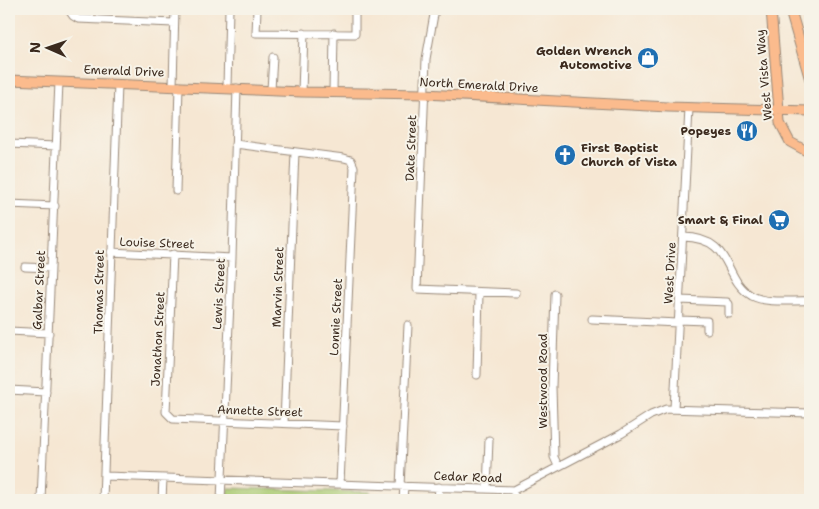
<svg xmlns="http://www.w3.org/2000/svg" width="819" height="509" viewBox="0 0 819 509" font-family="'Shantell Sans',sans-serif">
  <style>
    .green { fill: #aacb73; stroke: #727a48 }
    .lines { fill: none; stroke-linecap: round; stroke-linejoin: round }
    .minor-casing { stroke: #988878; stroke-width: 9 }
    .major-casing { stroke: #988878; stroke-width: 11 }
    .highway-casing { stroke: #988878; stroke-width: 12 }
    .minor { stroke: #fff; stroke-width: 7 }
    .major { stroke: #fbbb8d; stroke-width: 9 }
    .highway { stroke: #fbbb8d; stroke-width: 10 }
    .labels { text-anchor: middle; stroke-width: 4; stroke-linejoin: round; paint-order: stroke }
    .poi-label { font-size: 12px; font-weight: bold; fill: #3b2a1e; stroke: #f7f3e8; text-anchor: end }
    .street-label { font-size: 12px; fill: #3b2a1e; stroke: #f7f3e8 }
  </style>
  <rect width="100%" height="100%" fill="#f7f3e8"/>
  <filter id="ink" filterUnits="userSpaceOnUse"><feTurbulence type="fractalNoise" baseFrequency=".02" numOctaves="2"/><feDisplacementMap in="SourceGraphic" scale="10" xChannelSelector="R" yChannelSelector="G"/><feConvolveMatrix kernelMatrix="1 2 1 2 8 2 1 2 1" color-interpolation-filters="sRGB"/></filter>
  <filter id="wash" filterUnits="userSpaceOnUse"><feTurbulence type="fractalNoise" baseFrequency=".0096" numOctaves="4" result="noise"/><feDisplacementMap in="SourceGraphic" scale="20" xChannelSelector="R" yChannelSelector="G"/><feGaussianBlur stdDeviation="1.12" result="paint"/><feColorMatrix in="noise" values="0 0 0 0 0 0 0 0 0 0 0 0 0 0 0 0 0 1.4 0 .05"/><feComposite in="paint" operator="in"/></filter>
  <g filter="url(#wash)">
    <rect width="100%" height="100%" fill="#f6e7d3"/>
    <!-- green -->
    <path class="green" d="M228 488 370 492V500H228Z"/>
  </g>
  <g filter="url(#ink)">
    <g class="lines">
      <!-- minor casing -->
      <g class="minor-casing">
        <path id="minor" d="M68 9 73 16 78 19 174 23
          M257 9 256 33 355 34V9
          M435 9 426 59 417 289 516 293
          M173 85 175 9
          M227 87 229 9
          M271 90 273 57
          M302 92 304 33
          M333 92 334 33
          M9 144 56 146
          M235 144 344 158 351 160 354 167 340 484
          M176 191 179 86
          M9 204 55 206
          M683 237C735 238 721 278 752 296 768 304 793 300 810 301
          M111 252 232 258
          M173 254 166 412 173 419 343 426
          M25 267 51 268
          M555 294 552 387 554 457 558 466
          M680 300 727 302 729 304V314
          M592 319 678 323
          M679 320 707 321V330
          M9 331 49 333
          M477 375 479 293
          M9 390 46 392
          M674 409 689 108
          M284 423 295 152
          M105 476 514 490 621 434 651 415 666 409 810 413
          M400 486 408 325
          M487 489 489 440
          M41 500 59 82
          M103 500 118 84
          M162 500 163 478
          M221 500 232 258 237 88
          M403 500 404 486
          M438 500 439 487
          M514 500V490"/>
      </g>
      <!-- major casing -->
      <g class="major-casing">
        <path id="major" d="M771 9 780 123 790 142 810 153
          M9 80 302 92 425 94 668 107 810 111"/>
      </g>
      <!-- highway casing -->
      <g class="highway-casing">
        <path id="highway" d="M790 9 810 78"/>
      </g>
      <!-- minor -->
      <use href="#minor" class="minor"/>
      <!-- major -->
      <use href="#major" class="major"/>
      <!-- highway -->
      <use href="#highway" class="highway"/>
    </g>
  </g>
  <!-- icons -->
  <defs>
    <g id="shop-disc" transform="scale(1.125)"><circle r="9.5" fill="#1f6fb2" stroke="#f7f3e8"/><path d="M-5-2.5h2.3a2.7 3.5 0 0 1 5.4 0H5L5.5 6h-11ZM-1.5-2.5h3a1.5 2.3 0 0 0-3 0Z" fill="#fff"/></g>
    <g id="restaurant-disc" transform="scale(1.125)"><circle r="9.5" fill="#1f6fb2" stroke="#f7f3e8"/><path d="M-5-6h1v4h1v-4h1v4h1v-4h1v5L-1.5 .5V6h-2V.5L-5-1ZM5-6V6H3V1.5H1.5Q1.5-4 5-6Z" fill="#fff"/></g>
    <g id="church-disc" transform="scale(1.125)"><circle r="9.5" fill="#1f6fb2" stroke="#f7f3e8"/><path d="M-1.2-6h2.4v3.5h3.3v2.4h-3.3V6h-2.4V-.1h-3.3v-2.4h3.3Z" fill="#fff"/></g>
    <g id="supermarket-disc" transform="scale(1.125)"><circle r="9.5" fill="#1f6fb2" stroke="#f7f3e8"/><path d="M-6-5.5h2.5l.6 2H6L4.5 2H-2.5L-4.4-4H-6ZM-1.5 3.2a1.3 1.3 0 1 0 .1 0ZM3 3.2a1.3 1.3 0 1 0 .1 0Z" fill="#fff"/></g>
  </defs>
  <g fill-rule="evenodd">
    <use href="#shop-disc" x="648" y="58"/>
    <use href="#restaurant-disc" x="747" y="131"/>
    <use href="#church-disc" x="565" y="155"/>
    <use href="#supermarket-disc" x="779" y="220"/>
  </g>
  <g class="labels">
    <!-- poi labels -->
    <g class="poi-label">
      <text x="632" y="55">Golden Wrench<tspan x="632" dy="14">Automotive</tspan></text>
      <text x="731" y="135">Popeyes</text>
      <text x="581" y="152" text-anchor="start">First Baptist<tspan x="581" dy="14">Church of Vista</tspan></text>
      <text x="763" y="224">Smart &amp; Final</text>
    </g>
    <!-- street labels -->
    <g class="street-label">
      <text transform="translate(124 71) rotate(2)" y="4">Emerald Drive</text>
      <text transform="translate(764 75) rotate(-95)" y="4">West Vista Way</text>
      <text transform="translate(479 85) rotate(3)" y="4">North Emerald Drive</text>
      <text transform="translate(411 148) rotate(-88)" y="4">Date Street</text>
      <text transform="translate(157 243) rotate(2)" y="4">Louise Street</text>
      <text transform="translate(670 273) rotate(-87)" y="4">West Drive</text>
      <text transform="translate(278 287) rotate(-88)" y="4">Marvin Street</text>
      <text transform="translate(39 290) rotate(-87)" y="4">Galbar Street</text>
      <text transform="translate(99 292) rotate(-89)" y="4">Thomas Street</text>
      <text transform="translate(219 294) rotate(-87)" y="4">Lewis Street</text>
      <text transform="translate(336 317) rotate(-87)" y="4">Lonnie Street</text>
      <text transform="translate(158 339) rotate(-87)" y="4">Jonathon Street</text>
      <text transform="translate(543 381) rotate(-90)" y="4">Westwood Road</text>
      <text transform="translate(260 411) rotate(2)" y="4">Annette Street</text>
      <text transform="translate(468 477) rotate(2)" y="4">Cedar Road</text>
    </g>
  </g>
  <!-- margin -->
  <rect width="819" height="509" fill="none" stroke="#f7f3e8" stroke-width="30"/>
  <!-- north arrow -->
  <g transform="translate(48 48) rotate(272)" stroke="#f7f3e8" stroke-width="4" paint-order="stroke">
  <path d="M0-4L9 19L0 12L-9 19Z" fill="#3b2a1e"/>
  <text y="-8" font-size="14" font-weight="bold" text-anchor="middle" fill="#3b2a1e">N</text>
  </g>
</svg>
